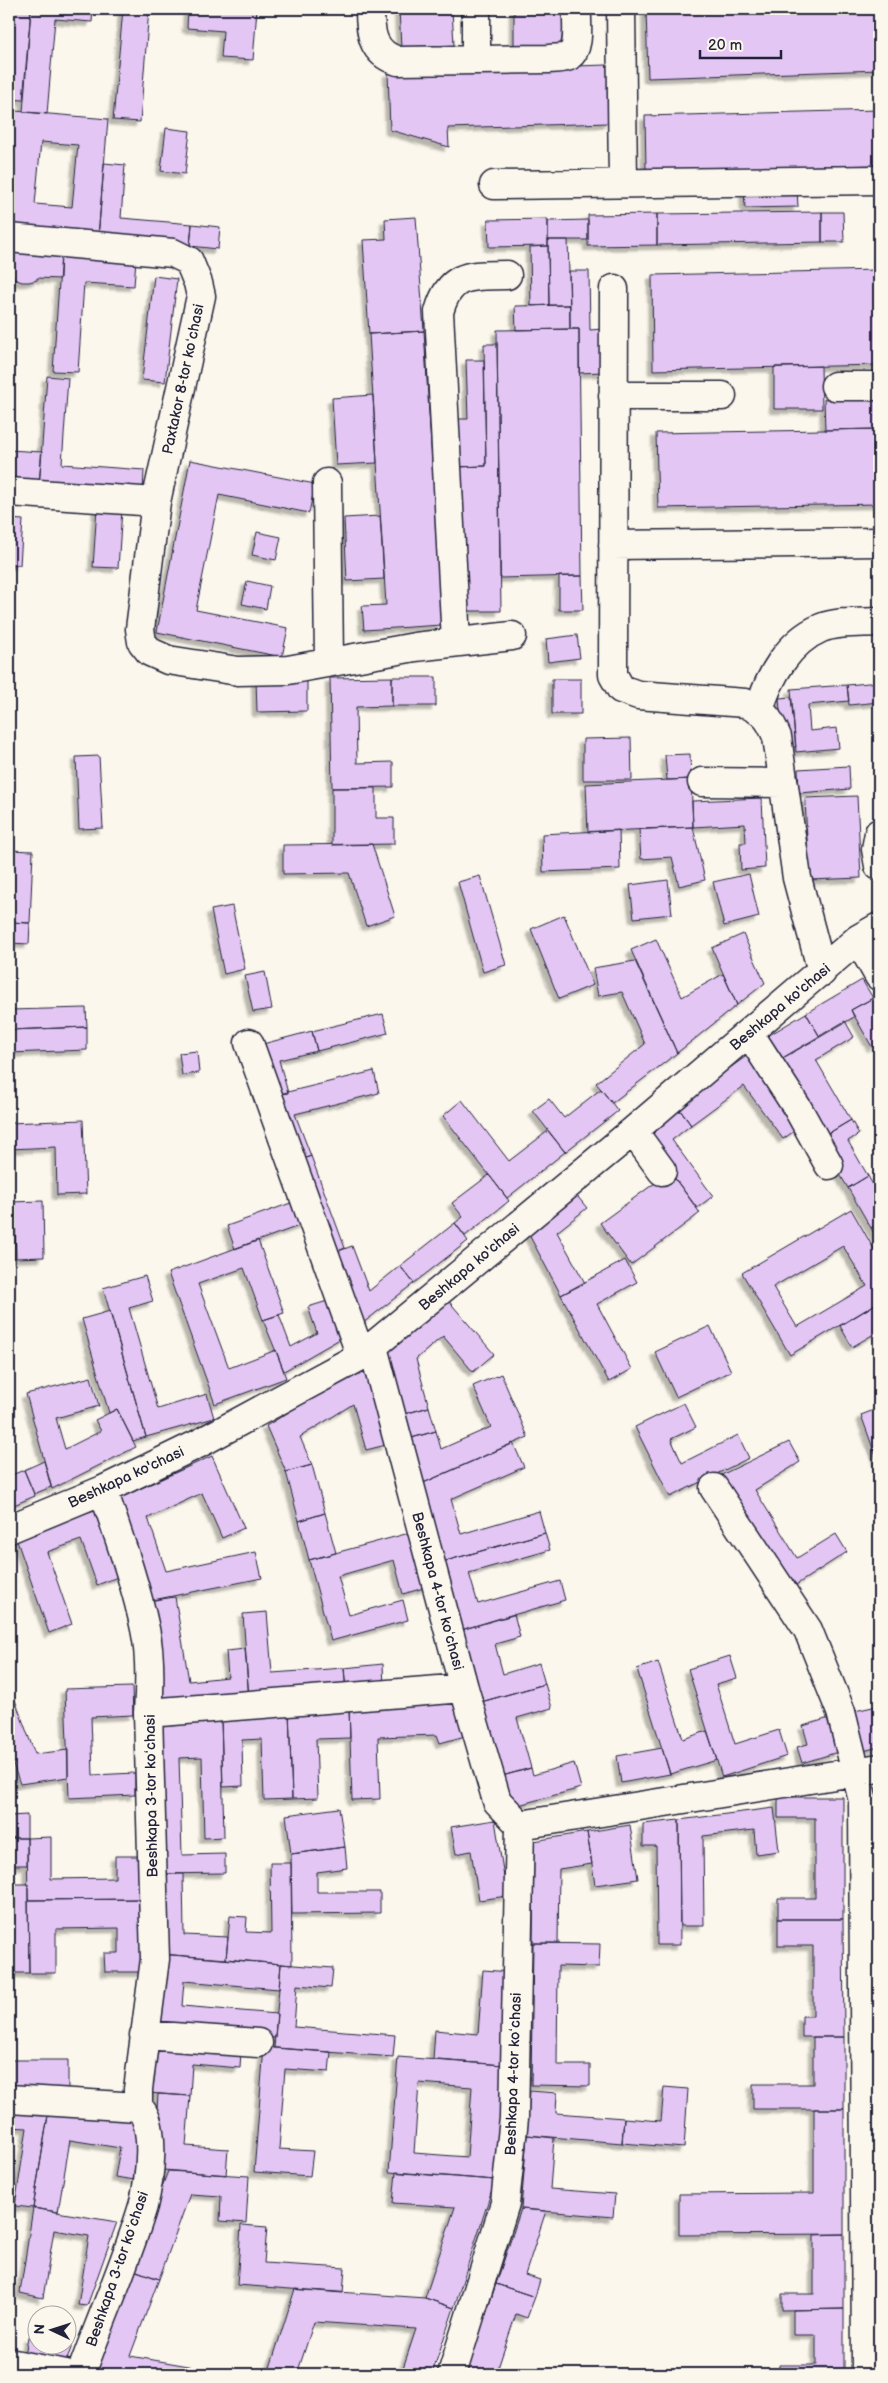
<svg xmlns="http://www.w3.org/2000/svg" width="888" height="2383" viewBox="0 0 888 2383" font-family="'Balsamiq Sans',sans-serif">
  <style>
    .building { fill: #e3c6f4; stroke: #22223b; fill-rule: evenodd; filter: url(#shadow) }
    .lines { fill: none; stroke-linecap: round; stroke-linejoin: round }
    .minor-casing { stroke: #22223b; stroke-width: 31 }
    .minor { stroke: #fbf7ec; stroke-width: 28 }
    .labels { text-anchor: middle; stroke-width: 5; stroke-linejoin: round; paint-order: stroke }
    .street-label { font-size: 15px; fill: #22223b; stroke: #fbf7ec }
  </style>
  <defs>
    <filter id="shadow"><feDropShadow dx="-4.5" dy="4.5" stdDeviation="1" flood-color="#0004"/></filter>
  </defs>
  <rect width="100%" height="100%" fill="#fbf7ec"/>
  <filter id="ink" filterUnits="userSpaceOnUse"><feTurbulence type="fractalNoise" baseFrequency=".02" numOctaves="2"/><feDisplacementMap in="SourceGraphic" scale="10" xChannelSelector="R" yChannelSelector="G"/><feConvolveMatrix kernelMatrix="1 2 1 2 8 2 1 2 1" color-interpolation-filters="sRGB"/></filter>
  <g filter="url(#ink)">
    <!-- building -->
    <path class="building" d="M9 9H31L23 100 9 99Z
      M31 9H93L92 22 55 19 47 114 23 112Z
      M123 9H149L140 122 113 120Z
      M188 9H257L253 60 221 58 223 31 187 28Z
      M399 9H452L454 45 401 47Z
      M514 9H564V46L514 47Z
      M646 9H879V70L648 78Z
      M607 65 609 123 448 128 449 147 390 130 388 72Z
      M879 110V165L646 170 645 116Z
      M15 111 108 119 98 238 9 230V178ZM41 142 78 145 72 207 35 204Z
      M166 128 190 131 185 174 161 171Z
      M104 163 125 165 121 218 192 224 190 246 98 238Z
      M797 188 798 207 745 208 744 189Z
      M822 212H843L844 242H822Z
      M822 212V242L657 245V214Z
      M657 214V245L588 246V215Z
      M416 217 424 331 369 334 363 240 386 239 385 219Z
      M548 219V246L489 247 488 220Z
      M588 220V240H548V221Z
      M192 224 220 227 218 249 190 246Z
      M548 240H568L570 305H549Z
      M548 246 549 305 531 306 530 247Z
      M9 250 61 253 60 279 37 278V280L29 282H22L14 279V276H9Z
      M61 253 136 259 134 286 84 283 78 372 53 371Z
      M879 270V365L653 370 652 275Z
      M569 271H589L590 330 602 329 603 372 579 373V329H570Z
      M154 276 177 279 165 382 142 380Z
      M570 305V329L516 330 515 306Z
      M579 329 582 576 500 578 497 330Z
      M424 331 442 625 364 630 362 606 386 605 369 334Z
      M484 344H497L501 611H457L455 467 486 466Z
      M466 360H484L486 466 455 467 454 419H468Z
      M821 366 822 409H774V367Z
      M47 376 68 378 62 464 144 470 143 493 39 486Z
      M373 395 377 463 336 465 332 398Z
      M879 398V429L825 430 824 399Z
      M879 429V504L658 508 656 433Z
      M9 450 42 452 39 486 9 484Z
      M190 460 315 484 309 513 219 495 196 610 288 628 282 657 157 632Z
      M97 507 122 509 118 568 93 567Z
      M380 516 384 579 347 581 344 518Z
      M9 519 23 520 20 565 9 564Z
      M257 532 281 537 276 560 252 555Z
      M559 576H582L583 610H559Z
      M247 581 270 586 266 609 242 604Z
      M577 635 580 658 548 662 546 639Z
      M392 677H436V706H392Z
      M392 677V706L356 707 357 763 393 762V787L332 788 330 678Z
      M307 678V711L257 712 256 679Z
      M552 679H581V714H552Z
      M879 682V702L849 705 847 685Z
      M847 685 849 701 808 705 810 731 837 728 839 748 796 752 791 689Z
      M791 697 796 747 783 748 779 698Z
      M631 738 632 780H583V739Z
      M690 754 691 779 667 780 665 755Z
      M99 756 103 828 79 829 76 757Z
      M849 766 850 789 799 793 798 769Z
      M691 779 693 827 588 832 586 784Z
      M332 788H376V818H394V844L332 845Z
      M857 796 861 878 809 880 805 798Z
      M762 798 765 868 741 870 740 843H746L745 824 693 827 692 801Z
      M693 827 705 880 679 886 672 857 641 859 639 829Z
      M619 830 620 869 543 872 542 834Z
      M372 844 395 916 366 926 349 873 283 874V845Z
      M9 850 33 851 30 923 9 922Z
      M749 874 759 917 724 926 713 882Z
      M480 876 506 965 483 972 458 882Z
      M668 880 672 914 634 918 630 885Z
      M232 906 245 969 224 974 211 910Z
      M564 915 593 985 559 999 531 929Z
      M9 922 30 923 29 944 9 943Z
      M743 934 765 983 737 1005 712 948Z
      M656 939 682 997 723 974 737 1005 677 1053 631 950Z
      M635 961 677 1053 612 1103 596 1083 645 1044 622 992 598 996 593 968Z
      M265 972 272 1009 253 1012 245 976Z
      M862 980 873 998 851 1010 854 1017 820 1037 806 1013Z
      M873 998 879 1009V1042L872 1047 851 1010Z
      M86 1008 87 1027 9 1030V1010Z
      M806 1013 820 1037 774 1063 761 1040Z
      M383 1014 388 1033 317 1051 312 1031Z
      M845 1021 854 1037 816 1060 851 1120 819 1139 774 1063Z
      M87 1027V1050L9 1053V1030Z
      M312 1031 317 1051 279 1060 288 1093 271 1096 259 1045Z
      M197 1051 199 1073 182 1075 179 1053Z
      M752 1052 804 1124 783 1139 744 1086 691 1125 677 1106Z
      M374 1071 379 1093 295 1114 311 1156 296 1162 271 1096Z
      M601 1089 618 1111 565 1152 533 1111 549 1099 564 1118Z
      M462 1100 509 1161 548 1131 565 1152 507 1198 443 1116Z
      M677 1106 691 1125 672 1140 713 1196 697 1208 641 1133Z
      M83 1120 86 1194 57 1195 56 1147 9 1149V1123Z
      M851 1120 859 1134 848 1141 868 1176 848 1188 819 1139Z
      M311 1156 345 1248 330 1254 296 1162Z
      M670 1172 700 1213 631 1265 600 1223Z
      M489 1175 509 1201 465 1236 455 1223 463 1217 452 1203Z
      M868 1176 879 1195V1223L871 1228 848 1188Z
      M573 1191 587 1208 557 1232 585 1283 561 1295 526 1229Z
      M299 1200 307 1223 235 1249 227 1226Z
      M43 1201 44 1257 16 1258 15 1227H9V1202Z
      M851 1209 879 1258V1302L790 1355 742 1273ZM843 1246 867 1286 797 1327 773 1287Z
      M455 1223 468 1241 414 1283 400 1266Z
      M879 1223V1242L871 1228Z
      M258 1240 284 1313 263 1320 244 1268 198 1284 229 1368 276 1350 286 1378 215 1404 168 1273Z
      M352 1246 369 1291 400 1266 414 1283 358 1327 331 1254Z
      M625 1260 637 1282 597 1304 632 1369 609 1382 561 1295Z
      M145 1276 153 1301 129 1308 158 1409 207 1394 214 1418 146 1437 103 1288Z
      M334 1299 345 1336 284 1371 263 1320 279 1315 291 1347 317 1333 308 1307Z
      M447 1299 494 1354 473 1372 443 1336 416 1359 429 1407 401 1415 383 1352Z
      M879 1302V1331L852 1347 840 1326Z
      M110 1311 146 1437 133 1441 117 1409 109 1413 82 1319Z
      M710 1326 731 1371 676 1397 655 1352Z
      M364 1366 386 1445 366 1450 353 1404 300 1437 312 1465 286 1472 266 1426Z
      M501 1374 528 1437 421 1484 408 1439 436 1431 441 1449 491 1427 473 1386Z
      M91 1377 99 1406 56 1418 65 1449 101 1431 95 1420 117 1409 136 1447 52 1489 26 1394Z
      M684 1403 696 1427 671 1439 682 1463 738 1435 749 1458 670 1497 635 1427Z
      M429 1407 436 1431 408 1439 401 1415Z
      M879 1408V1465L861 1415Z
      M789 1442 800 1462 755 1490 797 1558 836 1534 847 1552 788 1590 717 1477Z
      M513 1443 524 1467 451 1499 461 1534 539 1511 545 1533 442 1562 421 1484Z
      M212 1456 244 1528 222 1538 202 1493 148 1518 166 1571 256 1552 262 1578 148 1601 113 1501Z
      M44 1461 51 1487 34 1494 24 1470Z
      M312 1465 325 1513 299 1521 286 1472Z
      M24 1470 35 1496 9 1507V1476Z
      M100 1508 123 1575 97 1585 81 1540 47 1552 72 1624 49 1633 16 1538Z
      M325 1513 336 1553 309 1560 299 1521Z
      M413 1532 427 1587 403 1594 394 1560 338 1576 349 1615 403 1600 408 1620 331 1641 309 1560Z
      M545 1533 550 1550 469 1573 478 1604 560 1581 565 1600 461 1630 442 1562Z
      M175 1597 189 1681 228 1677 226 1651 245 1649 249 1699 164 1706 148 1601Z
      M267 1612 272 1673 344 1668 346 1691 249 1699 243 1614Z
      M514 1614 520 1637 495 1644 503 1674 539 1663 545 1684 481 1702 461 1630Z
      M730 1656 737 1678 716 1684 735 1744 779 1730 787 1756 722 1777 688 1669Z
      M658 1662 683 1739 707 1731 717 1760 670 1774 637 1669Z
      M383 1664 384 1688 346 1691 344 1668Z
      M9 1684 35 1754 68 1750V1777L20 1784 9 1753Z
      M545 1684 552 1708 517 1718 531 1768 502 1776 481 1702Z
      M132 1687 133 1715 91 1717 93 1775 135 1773V1795L69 1798 65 1689Z
      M457 1704 465 1736 440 1743 437 1735 378 1737 380 1799 352 1800 349 1707Z
      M877 1706 879 1717V1747L863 1751 855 1711Z
      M349 1707 350 1738 316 1739 318 1798 292 1799 289 1709Z
      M289 1709 292 1799 264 1800 262 1739 242 1740 243 1786 223 1787 221 1717Z
      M221 1717 224 1837 204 1838 202 1757 179 1758 182 1855 225 1854V1873L158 1874 154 1719Z
      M829 1718 838 1752 802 1763 797 1747 808 1744 803 1726Z
      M662 1748 670 1774 621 1783 617 1756Z
      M574 1763 581 1788 511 1807 502 1776 531 1768 533 1775Z
      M778 1797H843V1919H778V1898H815V1818H778Z
      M339 1808 345 1847 291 1854 286 1815Z
      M774 1808 779 1851 756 1854 754 1830 703 1836 704 1926H680L679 1820Z
      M27 1815V1838H9V1816Z
      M495 1820 507 1896 479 1900 471 1851 456 1854 451 1827Z
      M679 1820 680 1945H657L656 1846H643V1824Z
      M630 1825 638 1879 595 1885 587 1832Z
      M587 1832 592 1864 559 1869 558 1943H533L534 1841Z
      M51 1837V1879L115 1878V1856H144V1899L28 1900 27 1838Z
      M9 1838H27V1865H9Z
      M345 1847 347 1868 317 1872V1892H380V1913L292 1914 291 1854Z
      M270 1863H291L292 1965 226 1959 230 1916 247 1917 246 1932 271 1933Z
      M158 1874H183L184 1935 228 1937 226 1959 160 1954Z
      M9 1884H28L29 1973H9Z
      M144 1899 145 1972H105L104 1953H119V1928L56 1929V1973H29L28 1900Z
      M778 1919H843L844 2037H802V2016H813V1946H778Z
      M533 1943 600 1944 599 1967 558 1966 557 2065H590V2086L531 2085Z
      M160 1954 281 1964 279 1989 184 1981 182 2006 277 2014 275 2038 155 2029Z
      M281 1964 333 1968 331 1988 297 1985 294 2027 395 2035 393 2057 274 2048Z
      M483 1970 511 1972 504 2065 433 2060 435 2030 478 2034Z
      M813 2037H844V2109H753V2084H813Z
      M151 2045 241 2051 240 2068 192 2064 190 2096 148 2093Z
      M264 2047 331 2052 329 2072 285 2069 279 2149 313 2151 310 2176 254 2172Z
      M398 2057 504 2065 495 2180 389 2172ZM419 2083 472 2087 467 2157 414 2153Z
      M9 2060H68V2090L9 2091Z
      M664 2087 688 2089 684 2148 622 2143 624 2118 661 2121Z
      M530 2091 557 2093 556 2113 624 2118 622 2143 527 2135Z
      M158 2094 190 2096 186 2146 228 2149 226 2175 164 2170V2157L154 2156Z
      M9 2105 49 2109 33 2208 15 2206 27 2128 9 2127Z
      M49 2109 144 2123 135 2180 115 2177 120 2148 70 2140 58 2212 33 2208Z
      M814 2109H844V2234L679 2235V2194L814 2193Z
      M527 2135 554 2138 550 2189 615 2194 613 2217 521 2209Z
      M168 2171 249 2176 246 2223 220 2221 221 2196 190 2194 159 2279 131 2269Z
      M396 2172 495 2180 454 2308 425 2298 455 2207 393 2203Z
      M33 2208 117 2222 87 2306 78 2305 89 2236 54 2230 43 2298 20 2293Z
      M521 2209 546 2211 525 2275 540 2280 535 2297 496 2284Z
      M241 2225 267 2227 264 2263 345 2268 343 2293 237 2285Z
      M844 2234V2309L782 2310V2294H814V2235Z
      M131 2269 159 2279 130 2356 224 2372 223 2374 92 2373Z
      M496 2284 535 2297 527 2318 516 2314 496 2374H466Z
      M295 2289 425 2298 454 2308 432 2374H401L416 2329 314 2322 297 2374H268Z
      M844 2309V2374H779V2365H816V2335H793V2310Z
      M28 2337 38 2339V2346L72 2345 64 2369 24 2363Z"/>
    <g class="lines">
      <!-- minor casing -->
      <g class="minor-casing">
        <path id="minor" d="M370 9C370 33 372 53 398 61L549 59C555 58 564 59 569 56 581 48 576 21 577 9
          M476 9V60
          M621 9 623 183
          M494 185 879 180
          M9 238 173 253 189 261 198 283 201 296 156 502 140 629 142 642 150 652 168 660 238 671 288 670 415 647 512 636
          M614 289 613 675 621 689 638 695 745 703C764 712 769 717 777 737L797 878 822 972
          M835 386H879
          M613 396H722
          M327 483 329 662
          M9 492 156 502
          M613 545 879 542
          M456 642 439 312C450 271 473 276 507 275
          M759 710C769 677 788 642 821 628 838 621 861 623 879 622
          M702 782 783 783
          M879 833 876 849 879 866
          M858 939 879 976
          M749 1033 798 1109 829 1165
          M249 1043 361 1356
          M633 1131 662 1171
          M373 1347 464 1688 497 1801 520 1825 514 2118 505 2203 452 2374
          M714 1488 808 1630 841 1712 863 1801 866 2374
          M9 1529 103 1490 198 1444 361 1356 633 1131 858 939 879 927
          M148 1713 464 1688
          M520 1825 879 1768
          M144 2035 258 2043
          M9 2099 138 2107
          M9 2363 66 2374
          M81 2374C101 2318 126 2263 143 2206 149 2183 158 2123 138 2107V2089L155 1959 148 1713C150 1685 151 1656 145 1629 135 1581 118 1535 103 1490"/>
      </g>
      <!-- minor -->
      <use href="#minor" class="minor"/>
    </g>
  </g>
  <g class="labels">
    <!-- street labels -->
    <g class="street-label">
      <text transform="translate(183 379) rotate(-78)" y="5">Paxtakor 8-tor koʻchasi</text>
      <text transform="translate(780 1007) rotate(-40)" y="5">Beshkapa ko'chasi</text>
      <text transform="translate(469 1267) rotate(-40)" y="5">Beshkapa ko'chasi</text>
      <text transform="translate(126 1477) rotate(-25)" y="5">Beshkapa ko'chasi</text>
      <text transform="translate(438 1591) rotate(75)" y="5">Beshkapa 4-tor koʻchasi</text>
      <text transform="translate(151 1796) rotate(-91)" y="5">Beshkapa 3-tor koʻchasi</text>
      <text transform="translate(513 2074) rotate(-88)" y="5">Beshkapa 4-tor koʻchasi</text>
      <text transform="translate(117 2269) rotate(-71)" y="5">Beshkapa 3-tor koʻchasi</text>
    </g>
  </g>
  <!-- margin -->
  <rect width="888" height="2383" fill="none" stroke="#fbf7ec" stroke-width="30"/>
  <rect x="15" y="15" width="858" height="2353" fill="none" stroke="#22223b" stroke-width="2" filter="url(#ink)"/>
  <!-- north arrow -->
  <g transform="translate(52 2330) rotate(274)"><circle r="24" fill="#fbf7ec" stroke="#a4a2a5"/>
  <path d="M0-4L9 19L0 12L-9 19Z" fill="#22223b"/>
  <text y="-8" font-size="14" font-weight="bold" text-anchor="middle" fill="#22223b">N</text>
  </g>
  <!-- scale -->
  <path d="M700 50v8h81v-8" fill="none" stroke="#22223b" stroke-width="2.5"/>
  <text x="708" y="50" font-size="15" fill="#22223b" stroke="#fbf7ec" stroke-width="4" paint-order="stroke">20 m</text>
</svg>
